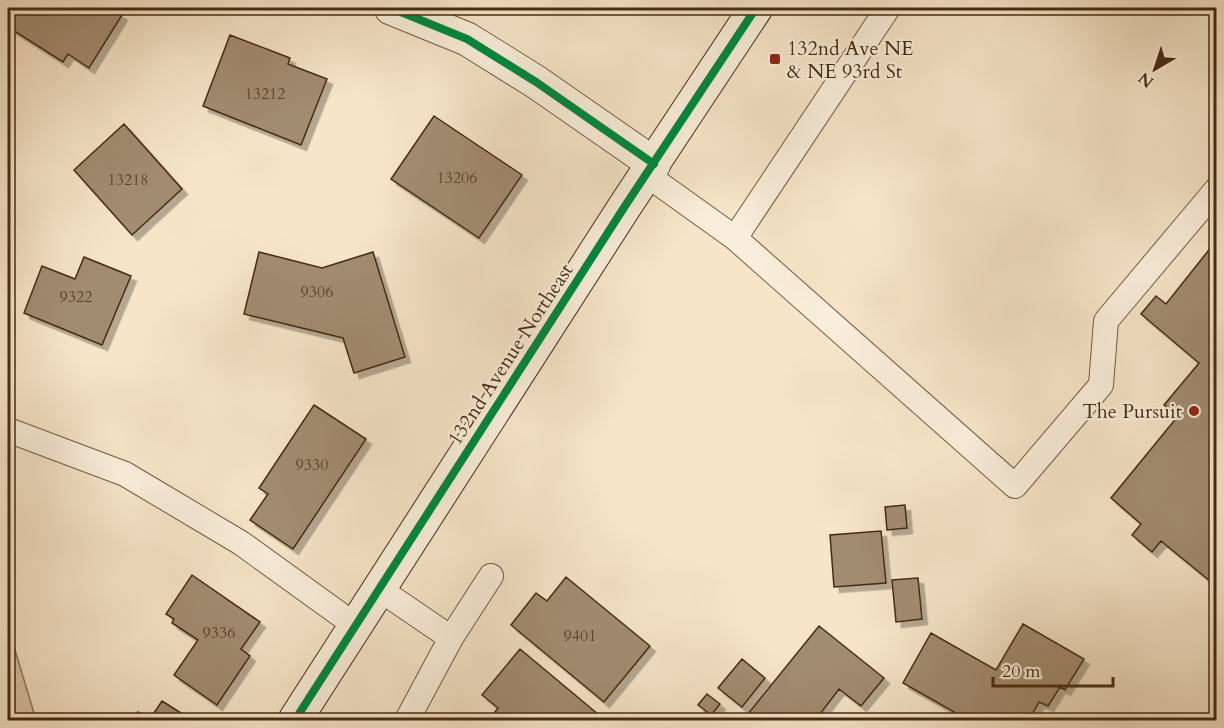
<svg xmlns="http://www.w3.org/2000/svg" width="1224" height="728" viewBox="0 0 1224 728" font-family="Cardo,serif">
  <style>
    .green { fill: #d8c5a9; stroke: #8f785e; stroke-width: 1.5 }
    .building { fill: #a28c71; stroke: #462b12; stroke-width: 1.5; filter: url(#shadow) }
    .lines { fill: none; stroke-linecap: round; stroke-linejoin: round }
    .lane-casing { stroke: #725a40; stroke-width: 26 }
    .street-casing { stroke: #725a40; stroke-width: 35 }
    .secondary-casing { stroke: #462b12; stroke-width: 35 }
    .lane { stroke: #f9eedb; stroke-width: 24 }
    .street { stroke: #f9eedb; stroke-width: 33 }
    .secondary { stroke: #f9eedb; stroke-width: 33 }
    .cycleway-casing { stroke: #f9eedb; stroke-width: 11 }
    .cycleway { stroke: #00873e; stroke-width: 8 }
    .poi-dot { fill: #8f2418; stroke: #f9eedb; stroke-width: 2 }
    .labels { text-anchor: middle; stroke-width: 4.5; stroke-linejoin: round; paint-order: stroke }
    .number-label { font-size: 16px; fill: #5d432a }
    .poi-label { font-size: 20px; fill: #462b12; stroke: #f9eedb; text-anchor: start }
    .street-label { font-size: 20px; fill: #462b12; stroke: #f9eedb }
  </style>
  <defs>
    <filter id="shadow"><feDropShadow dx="5.5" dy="5.5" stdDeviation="0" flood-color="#0004"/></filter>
  </defs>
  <rect width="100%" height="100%" fill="#f6e5c8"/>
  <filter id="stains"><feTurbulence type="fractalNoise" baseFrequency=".00333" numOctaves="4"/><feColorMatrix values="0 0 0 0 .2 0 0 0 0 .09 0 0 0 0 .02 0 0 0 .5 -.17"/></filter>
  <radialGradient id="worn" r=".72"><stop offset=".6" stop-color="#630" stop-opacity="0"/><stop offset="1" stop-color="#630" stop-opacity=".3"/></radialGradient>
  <!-- green -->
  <path class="green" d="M8 627 34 713 42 720H8Z"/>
  <!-- building -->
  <path class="building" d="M20 8H110L122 15 89 68 68 54 63 62 8 27Z
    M230 35 290 58 288 64 327 79 301 145 203 106Z
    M434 116 522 175 479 238 391 179Z
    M124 124 182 189 132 235 74 170Z
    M1216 241V586L1161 541 1152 552 1132 535 1141 524 1111 498 1178 416 1164 405 1199 363 1141 314 1156 296 1166 304Z
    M259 252 322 268 373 252 405 357 354 373 343 338 244 314Z
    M84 257 131 276 102 345 24 313 42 266 75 279Z
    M314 405 366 439 293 549 250 520 268 494 259 488Z
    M905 505 907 528 887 530 885 507Z
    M881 531 886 583 834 587 830 535Z
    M192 575 260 622 241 649 250 656 217 705 174 675 198 640 172 623 174 619 166 614Z
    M566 577 650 646 604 702 511 625 536 593 547 601Z
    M918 578 922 619 896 622 892 580Z
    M1023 624 1084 659 1065 690 1060 687 1048 706 1039 702 1029 720H968L903 683 931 633 996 670Z
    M819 626 884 678 861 706 839 689 820 714 828 720H754L747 715Z
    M520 649 605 720H495L491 717 498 708 482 695Z
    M742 659 765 678 742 707 718 688Z
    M707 694 720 704 711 715 698 705Z
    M162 701 192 720H132L138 712 150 719Z"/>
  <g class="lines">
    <!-- lane casing -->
    <g class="lane-casing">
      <path id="lane" d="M647 175 735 238 888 8
        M735 238 1015 486 1101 385 1106 321 1216 190
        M8 430 125 474 241 543 356 626
        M379 589 451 638
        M407 720 451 638 491 576"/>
    </g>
    <!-- street casing -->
    <g class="street-casing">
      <path id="street" d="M391 8 467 39 536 82 654 164"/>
    </g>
    <!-- secondary casing -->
    <g class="secondary-casing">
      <path id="secondary" d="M295 720 625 206 756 8"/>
    </g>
    <!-- lane -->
    <use href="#lane" class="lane"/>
    <!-- street -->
    <use href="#street" class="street"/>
    <!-- secondary -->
    <use href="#secondary" class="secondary"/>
    <!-- cycleway casing -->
    <g class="cycleway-casing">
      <path id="cycleway" d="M391 8 467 39 536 82 654 164
        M295 720 625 206 756 8"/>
    </g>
    <!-- cycleway -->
    <use href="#cycleway" class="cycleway"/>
  </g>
  <!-- markers -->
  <g class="poi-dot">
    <rect x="769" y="53" width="12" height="12" rx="3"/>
    <circle cx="1194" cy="411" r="6"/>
  </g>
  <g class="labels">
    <!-- number labels -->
    <g class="number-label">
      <text x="265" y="99">13212</text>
      <text x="457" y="183">13206</text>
      <text x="128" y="185">13218</text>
      <text x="317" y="297">9306</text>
      <text x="76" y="302">9322</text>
      <text x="312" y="470">9330</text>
      <text x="219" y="638">9336</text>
      <text x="580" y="641">9401</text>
    </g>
    <!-- poi labels -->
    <g class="poi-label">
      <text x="787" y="55">132nd Ave NE<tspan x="787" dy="23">&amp; NE 93rd St</tspan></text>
      <text x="1182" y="418" text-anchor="end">The Pursuit</text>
    </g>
    <!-- street labels -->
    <g class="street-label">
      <text transform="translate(510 354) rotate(-57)" y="7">132nd Avenue Northeast</text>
    </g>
  </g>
  <!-- margin -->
  <rect width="1224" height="728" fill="none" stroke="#f6e5c8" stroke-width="30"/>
  <rect x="9" y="9" width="1206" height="710" fill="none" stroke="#462b12" stroke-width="3"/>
  <rect x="15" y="15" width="1194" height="698" fill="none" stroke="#462b12" stroke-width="1.5"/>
  <!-- north arrow -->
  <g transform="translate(1155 69) rotate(219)" stroke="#f9eedb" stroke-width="4.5" paint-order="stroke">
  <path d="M0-4.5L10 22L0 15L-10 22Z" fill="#462b12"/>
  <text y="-9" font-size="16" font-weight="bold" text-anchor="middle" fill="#462b12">N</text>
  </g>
  <!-- scale -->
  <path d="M993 677v9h120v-9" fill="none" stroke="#462b12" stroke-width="3"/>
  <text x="1002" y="677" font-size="18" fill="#462b12" stroke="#f9eedb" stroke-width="4.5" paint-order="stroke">20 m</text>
  <rect width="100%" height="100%" filter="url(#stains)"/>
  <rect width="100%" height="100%" fill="url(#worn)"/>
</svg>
